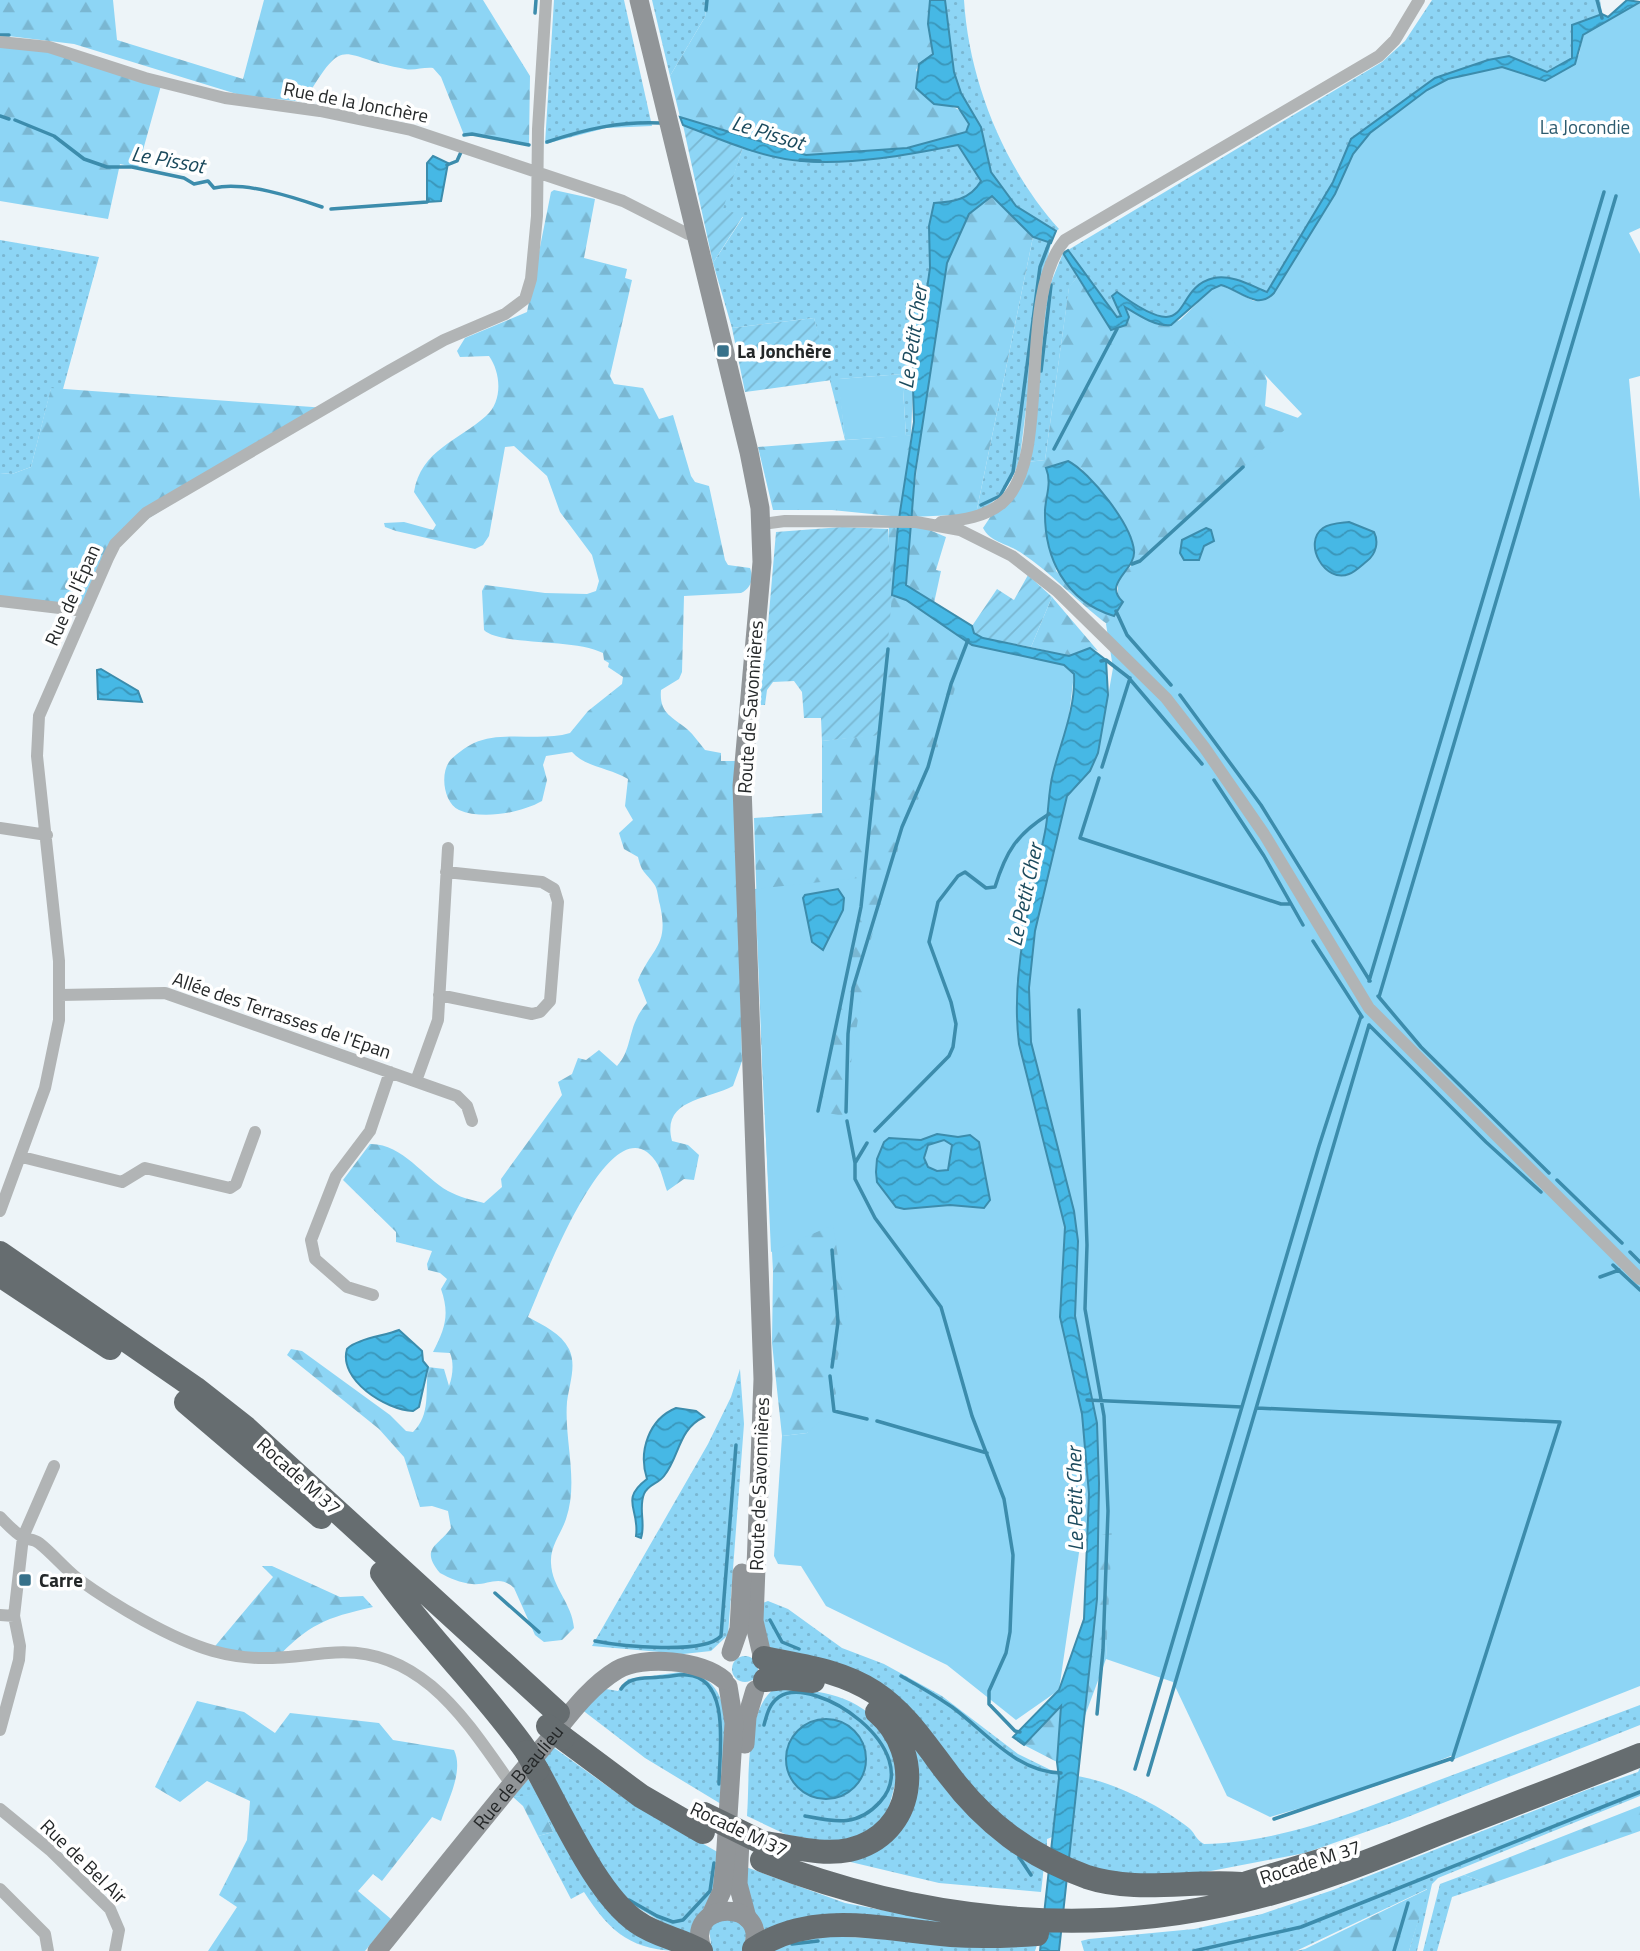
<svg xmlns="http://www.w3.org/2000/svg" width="1640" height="1951" viewBox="0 0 1640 1951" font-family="'Titillium Web',sans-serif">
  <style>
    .grass { fill: url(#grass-dots); fill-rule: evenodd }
    .forest { fill: url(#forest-firs); fill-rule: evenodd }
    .park { fill: #8dd5f5 }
    .garden { fill: url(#garden-furrows) }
    .water { fill: url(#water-waves); stroke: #3c8cac; stroke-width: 2; fill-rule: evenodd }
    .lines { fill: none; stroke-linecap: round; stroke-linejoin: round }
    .stream { stroke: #3c8cac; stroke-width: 3.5 }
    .street { stroke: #b1b4b5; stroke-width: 12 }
    .secondary { stroke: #919598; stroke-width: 19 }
    .highway { stroke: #666d70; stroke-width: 24 }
    .highway-bridge { stroke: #666d70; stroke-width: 24 }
    .poi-dot { fill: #37718a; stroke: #fff; stroke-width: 2.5 }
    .labels { text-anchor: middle; stroke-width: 7; stroke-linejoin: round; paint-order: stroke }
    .street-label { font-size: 19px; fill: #242728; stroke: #fff }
    .park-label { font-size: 19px; fill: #2c5b6e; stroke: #fff }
    .poi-label { font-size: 19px; font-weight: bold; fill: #242728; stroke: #fff; text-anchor: start }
    .water-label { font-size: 21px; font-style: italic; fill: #1b4a5d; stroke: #fff }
  </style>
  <defs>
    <pattern id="grass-dots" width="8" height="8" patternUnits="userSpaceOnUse" patternTransform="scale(1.75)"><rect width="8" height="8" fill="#8dd5f5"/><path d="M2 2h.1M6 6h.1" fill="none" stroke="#7ab7d2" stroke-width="1.8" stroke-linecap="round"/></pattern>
    <pattern id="forest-firs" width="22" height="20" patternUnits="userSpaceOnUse" patternTransform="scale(1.75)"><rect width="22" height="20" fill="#8dd5f5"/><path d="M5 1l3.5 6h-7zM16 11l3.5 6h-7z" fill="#7ab7d2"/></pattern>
    <pattern id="garden-furrows" width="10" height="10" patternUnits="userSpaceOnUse" patternTransform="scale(1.75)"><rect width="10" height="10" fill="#8dd5f5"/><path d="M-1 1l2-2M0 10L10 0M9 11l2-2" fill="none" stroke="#7ab7d2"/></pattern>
    <pattern id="water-waves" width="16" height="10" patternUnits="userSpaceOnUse" patternTransform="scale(1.75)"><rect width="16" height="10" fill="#46b8e5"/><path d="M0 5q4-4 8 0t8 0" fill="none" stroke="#3a96ba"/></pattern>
  </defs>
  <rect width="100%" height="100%" fill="#edf4f8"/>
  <!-- grass -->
  <path class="grass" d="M554 0H624L652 126 606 128 545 144Z
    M652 0H707L705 17 670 76Z
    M945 0H964C969 81 1004 168 1059 229L1056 231 1016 206 991 172 981 127 961 93 954 72Z
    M1432 0H1600L1602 14C1562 27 1575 22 1572 58L1547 72 1508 56 1435 78 1352 138 1333 182 1267 292 1235 280 1214 278 1194 292 1177 315C1155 322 1133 305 1117 292L1121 317H1116L1068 250 1382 62 1405 41Z
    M958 145 981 181C972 197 951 205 934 203L929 226 930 268 913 387 911 435 906 436 902 374 839 379 845 440 814 318 732 328 713 263 743 217 722 209 743 147C762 152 782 159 801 161 853 165 907 155 958 145Z
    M1033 237 1051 243 1041 287 1020 457C1012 486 1000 498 976 514Z
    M0 240 99 257 63 389H51L31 467 12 474 0 473Z
    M1063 253 1077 277 1069 288 1045 460 1027 462 1048 290Z
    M740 1369 744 1424 728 1635 711 1651 683 1654 592 1646 708 1444 731 1397Z
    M768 1601 788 1609 842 1648 884 1664 942 1696 1018 1754 1059 1774 1052 1837 1047 1839V1851L999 1820 915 1717 770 1647 766 1640 760 1604Z
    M732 1669a13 13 0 1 1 26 0a13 13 0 1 1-26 0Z
    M681 1672C745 1675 723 1760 721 1804L645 1758 581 1709 606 1689 618 1691 628 1679Z
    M775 1688C810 1689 855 1693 879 1724 888 1736 894 1754 901 1768L886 1820 843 1844 787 1835 747 1816C750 1780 744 1711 775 1688ZM820 1719C843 1720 860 1732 866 1754L790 1742 798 1731Z
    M1640 1705V1725L1400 1820 1305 1853 1190 1875 1117 1876 1068 1859 1077 1776C1111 1781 1162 1806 1189 1828 1195 1833 1196 1840 1204 1844 1281 1843 1363 1809 1434 1782 1503 1756 1571 1731 1640 1705Z
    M907 1740 1044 1866 1041 1892 939 1883 838 1859 879 1844Z
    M553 1747 628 1801 721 1854C720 1873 714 1891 704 1908 697 1919 691 1924 690 1939L618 1896 542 1762Z
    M1640 1768V1796L1438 1878 1432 1884 1417 1951H1409L1427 1889 1296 1951H1084L1081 1941 1089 1939 1194 1929 1262 1914 1333 1890 1589 1789 1638 1772Z
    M528 1779 592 1884 683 1951C633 1951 611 1934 584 1892L571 1899 538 1836 553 1832 537 1795 513 1797Z
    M743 1866 845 1903 961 1925 766 1934 761 1921 749 1910Z
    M1464 1875 1490 1884 1452 1897 1437 1951H1423L1440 1884Z
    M731 1917 747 1929 744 1951H712L709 1929 712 1923Z
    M805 1936 1038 1942 1035 1951H767Z"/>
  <!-- forest -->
  <path class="forest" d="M0 0H113L117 40 243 79 264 0H483L530 76 529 145 472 134 464 135 441 77 433 68C423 67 414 71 405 69 338 58 347 30 304 102L240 95 74 44 0 35Z
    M707 0H930L928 24 933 54 919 64 916 70 934 104C953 106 960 106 969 124L966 132 907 148 806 155 680 117 670 76 705 17Z
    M0 42 69 53 162 82 138 168 120 164 108 219 0 201Z
    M554 190 595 199 584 258 627 269 625 278 632 280 610 376 614 384 643 388 659 419 673 415 691 476 695 482 709 486 725 560 728 565 750 568C754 579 751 588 741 593L684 596 682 672 679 679 661 690C659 713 671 716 687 729 694 735 699 743 705 750L721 753V761H735L742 1061 733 1086C707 1100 661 1099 672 1141L688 1145 699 1155 694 1180 684 1179 667 1191C664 1183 662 1173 658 1165 613 1089 540 1291 528 1317 544 1326 561 1333 569 1349 577 1365 569 1385 567 1402 564 1440 579 1481 566 1519 561 1534 550 1546 551 1563 552 1588 572 1603 574 1628L562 1640 544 1642 535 1635 514 1588C499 1574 488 1586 472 1584 461 1583 449 1578 440 1573 419 1548 439 1546 451 1528L448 1511 432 1506 420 1507 404 1457 379 1429 287 1355 291 1349 302 1351 390 1415 406 1431 413 1432C431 1415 425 1391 428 1367L444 1369 449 1386C453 1376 454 1362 450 1353L433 1352C445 1328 450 1315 441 1289L447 1279 440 1273 428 1270 427 1264 432 1251 396 1242V1232L343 1180 370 1144C402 1143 423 1177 448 1191 459 1197 472 1200 484 1203L502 1187 501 1179 562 1095 558 1082 572 1074 578 1058 586 1060 599 1050 617 1066C634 1047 626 1027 647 1003L638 980C653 946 669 946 660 905 658 899 658 889 654 884 645 871 642 874 638 857L624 849 619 833 633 820 625 806 628 779C610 768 585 767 572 752L546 756 543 765 547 780 542 801C521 813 482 820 459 810 444 803 440 775 449 762 453 756 467 746 474 743 503 730 540 742 570 733L588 711 622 684 623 677 608 667 609 663 604 660 603 653C574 638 500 646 484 630L482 591 485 585 545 593 587 594 596 591 599 581 592 555 560 512 547 476 514 446 505 447 489 536 483 545 475 549 396 531 385 527 384 523 404 522 433 530 436 525 414 492C421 450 458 441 486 416 503 401 501 373 489 356L460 357 457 351 465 338 527 312 551 192Z
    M992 196 1033 237 976 514 911 517 926 392 947 263 969 214Z
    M1077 277 1111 330 1126 325 1124 306 1164 326 1180 320 1212 289 1262 367 1267 381 1265 406 1301 419 1114 629C1080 606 1054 574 1020 552 1008 544 990 542 983 528L1027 462 1045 460 1069 287ZM1068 461 1082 469 1131 566 1118 578V598L1093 606 1056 571 1046 498 1051 480Z
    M51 388 326 408 125 533 85 611 0 603V473L12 474 31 467Z
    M911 435 901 517 832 510H773L758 447Z
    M889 525H898L906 600 972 645 959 1359 807 1433 782 1436 772 1343 773 1271 762 1065 754 818 822 813V741L880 734Z
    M910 525 920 526 946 537 936 570 941 571 934 603 906 585Z
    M1052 597 1098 651 1090 648 1069 656 1031 647Z
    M1099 1483 1112 1533 1113 1553 1106 1659 1083 1721 1097 1599Z
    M262 1566H272L340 1597 363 1596 373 1607C325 1618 309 1624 275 1660L211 1651 273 1577Z
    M197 1701 244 1712 275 1733 290 1713 379 1723 393 1740 454 1750C464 1771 448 1800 441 1821L432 1817 382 1881 373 1874 358 1891 391 1919 365 1951H208L237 1907 219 1895 247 1840 250 1801 207 1781 180 1802 155 1787Z
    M1061 1705 1057 1762 1024 1745Z
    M537 1794 553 1832 538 1836 523 1806 513 1797Z
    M1640 1806V1831L1490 1884 1464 1875Z
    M1428 1889 1409 1951H1296L1305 1949Z"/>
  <!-- park -->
  <path class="park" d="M1640 2V228L1629 233 1640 254V376L1629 379 1640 500V1686L1452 1760 1453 1755 1379 1785 1270 1817 1227 1796 1173 1682 1106 1659 1112 1533 1081 1539 1059 1690 1016 1720 947 1665 826 1606 801 1566 778 1564 774 1556 782 1436 807 1433 830 1413 836 1393 833 1381 847 1313 833 1225 771 1252 755 889 868 877 818 1111 848 1117 849 1075 871 939 904 830 930 774 968 644 1064 665 1074 674 1068 724 1052 777 1067 795 1090 771 1098 753 1113 668 1106 624 1119 611 1118 578 1141 567 1140 561 1302 414 1197 303 1212 289 1221 285 1254 301 1270 297 1327 208 1353 154 1370 133 1427 90 1448 79 1502 67 1545 81 1579 55 1583 35Z
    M902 374 906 436 845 440 838 379Z"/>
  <!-- garden -->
  <path class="garden" d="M683 125 743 147 723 209 743 216 713 263Z
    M814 318 832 380 745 392 732 328Z
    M842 527 888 529 892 595 880 735 822 741 821 718H804L802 692 794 681 773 682 767 690 765 705H757L762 661 765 660 776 532Z
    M1028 575 1052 597 1031 647 983 638 974 633 972 626 997 589 1014 600Z"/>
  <!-- water -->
  <path class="water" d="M930 0H945L954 72 961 93 981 127 991 172 1016 206 1056 231 1051 243 1033 237 992 196 969 214 947 263 915 474 906 585 972 626 974 633 983 638 1069 656 1090 648 1106 660 1108 695 1098 753 1090 771 1067 796 1035 931 1029 988 1031 1042 1074 1211 1078 1241 1075 1316 1097 1423 1099 1483 1097 1599 1059 1951H1040L1059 1778 1057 1762 1061 1706 1024 1745 1013 1737 1059 1690 1084 1619 1089 1494 1082 1414 1060 1317 1065 1227 1019 1044C1010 972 1031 901 1045 832 1049 812 1048 792 1053 773 1061 741 1076 708 1074 674L1064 665 972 645 906 600 892 595 898 525 914 422 913 387 930 268 929 226 934 203C952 202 970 200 981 181L958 145C907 155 854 165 802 161 761 158 720 139 683 125L680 117 806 155 907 148 966 132 969 124 958 107 934 104 916 88 919 64 933 54 928 24Z
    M1627 0 1640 2 1583 35 1575 64 1545 81 1502 67 1448 79 1427 90 1370 133 1353 154 1335 194 1274 293C1257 311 1240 290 1221 285L1212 289 1171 325C1156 327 1138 315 1125 307L1129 317 1126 325 1111 330 1063 253 1068 250 1117 317 1121 316 1112 296 1117 292C1197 351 1169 288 1214 278 1231 274 1252 286 1267 292L1333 182 1351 139 1435 78 1488 60 1509 56 1547 72 1572 58V25L1602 14 1608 17Z
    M433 156 448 163 441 201 427 202V163Z
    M1068 461C1090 472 1132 525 1134 551 1136 570 1102 583 1123 602L1114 616C1065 601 1044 558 1045 510 1046 495 1052 483 1046 468Z
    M1349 522 1374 532C1379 542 1376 554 1367 561 1362 565 1355 572 1349 574 1325 584 1302 543 1323 528 1330 523 1341 523 1349 522Z
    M1206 528 1211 530 1214 541 1204 546 1199 560H1184L1180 553 1182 540Z
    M101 669 138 691 142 702 98 699 97 670Z
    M838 889 844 898 843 910 823 950 812 942 803 898 805 895Z
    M937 1134 958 1137 970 1135 979 1142 990 1200 984 1208 950 1205 904 1209 896 1207 877 1182 876 1172 877 1159 884 1142 889 1138 921 1140ZM944 1140 952 1145 948 1170 937 1171 928 1167 924 1158 928 1145Z
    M399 1330 422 1351 423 1361 428 1367 419 1407 413 1411C386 1410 338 1380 347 1349 356 1339 384 1336 399 1330Z
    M676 1408 696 1411 704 1417C678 1429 680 1456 664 1476 658 1484 648 1484 644 1494 638 1509 646 1523 641 1538L636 1536C640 1509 619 1500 647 1479 638 1451 649 1419 676 1408Z
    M786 1759a40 40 0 1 1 80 0a40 40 0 1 1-80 0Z"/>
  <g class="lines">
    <!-- stream -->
    <path class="stream" d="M1597 0 1602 18
      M706 10 707 0
      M535 13 536 0
      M0 35H9
      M0 116 9 119
      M15 120 54 136 84 159 107 167H132L184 178 194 184 208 181 214 188C244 181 293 197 322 207
      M464 135 472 134 529 145
      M547 142C586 129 620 121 661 123
      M800 160 820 161
      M447 165 457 161 461 152
      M331 209 427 202 428 200
      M1041 371 1051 285
      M1054 449 1117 329
      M981 505 1000 496 1013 472 1040 267 1050 241
      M1132 564 1140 561 1243 467
      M1116 611 1127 635 1171 685
      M1101 661 1106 660 1128 677 1202 764
      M1180 695 1261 805 1370 981
      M1102 767 1130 678
      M1099 778 1080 838 1281 904H1291
      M1214 780 1264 856 1303 925
      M1313 941 1362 1017
      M1369 981 1604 192
      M1378 996 1421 1047 1549 1173
      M1379 997 1616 196
      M1079 1010 1087 1245 1085 1309 1104 1416 1108 1511 1103 1650 1097 1714
      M1369 1025 1486 1142 1541 1192
      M818 1111 861 907 888 649
      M846 1112 848 1034 853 988 902 827 928 767 951 684 968 640
      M847 1121 855 1163
      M875 1131 949 1056 953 1047 956 1024 951 1002 929 942 938 902 958 876 965 872 986 888 995 887C1006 851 1017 834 1049 814
      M867 1143 855 1163V1179L875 1218 941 1307 972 1416 1004 1499 1013 1555 1010 1632 1006 1653 989 1691V1704L1015 1731 1020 1732
      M1557 1180 1622 1243
      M832 1250 838 1322 832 1367
      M1630 1252 1640 1262
      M1613 1265 1640 1290
      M1600 1277 1619 1270
      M830 1376 834 1411 867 1419
      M1087 1400 1242 1407
      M1257 1408 1560 1422 1452 1760
      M877 1421 987 1453
      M495 1593 539 1632
      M770 1620 782 1642 799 1649
      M595 1641C620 1646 704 1655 721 1636L736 1445
      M901 1676C919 1686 936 1696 952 1707 986 1732 1016 1772 1061 1773
      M621 1689C629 1676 646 1679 660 1677 669 1677 678 1674 687 1675 732 1678 719 1754 719 1784
      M764 1725C767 1714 769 1704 779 1697 815 1673 927 1750 880 1802 857 1827 836 1822 805 1816
      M1135 1769 1319 1146 1361 1016
      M1148 1775 1369 1025
      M1274 1819 1453 1758
      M1019 1857 1031 1875
      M629 1900 657 1916 673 1922 683 1920 710 1891 714 1863
      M792 1944 818 1941
      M1194 1951 1301 1927 1640 1792
      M1394 1951 1408 1903"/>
    <!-- street -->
    <path class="street" d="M0 42 49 47 145 78 225 98 320 111 411 130 623 201 688 234 695 233
      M941 522C963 520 985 517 1002 503 1054 460 1015 298 1065 240L1379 56 1395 40 1419 0
      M762 524 785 521 916 522 960 530 1012 556 1057 591 1166 698 1204 747 1264 834 1369 1008 1640 1279
      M0 601 85 611
      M0 828 47 835
      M60 995 165 993 457 1096 467 1106 472 1121
      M439 995 532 1014 540 1012 550 1001 558 902 554 889 542 882 446 872
      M416 1081 438 1020 448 848
      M22 1157 122 1182 145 1168 230 1188 236 1184 255 1132
      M0 1211 45 1088 59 1020V961L37 756 39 716 108 558 115 544 146 513 389 371 444 340 505 314 525 299 531 279 537 216 538 129 546 0
      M373 1295 347 1287 315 1259 311 1240 336 1176 370 1131 390 1072
      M0 1517C7 1524 16 1534 24 1538 29 1540 34 1539 39 1543 53 1554 64 1568 78 1579 114 1605 171 1639 213 1651 257 1663 285 1657 328 1653 419 1643 466 1720 511 1784
      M0 1615 14 1616
      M0 1730 19 1660 20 1646 14 1616 23 1537 54 1466
      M0 1809 50 1850 110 1909 119 1930 115 1951
      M0 1889 45 1934 48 1951"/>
    <!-- secondary -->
    <g class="secondary">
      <path d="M639 0 749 452 760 508 762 562 742 786 763 1379 754 1621 762 1655"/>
      <path d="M731 1652 739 1629 742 1573"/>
      <path d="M745 1744 747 1717 755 1690"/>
      <path d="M740 1840 738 1884 747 1918"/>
      <path d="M711 1915 722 1891 725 1863 734 1723 728 1686"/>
      <path id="s1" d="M377 1951C432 1883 486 1814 543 1747 565 1721 587 1688 617 1670 643 1655 702 1660 724 1680"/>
      <path d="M703 1951C681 1899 773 1897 752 1951"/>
    </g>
    <!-- highway -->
    <path class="highway" d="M0 1253 195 1388 246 1428 558 1713
      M0 1275 110 1348
      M186 1402 321 1517
      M382 1573C426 1636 483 1689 527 1752
      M764 1658C802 1666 840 1670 874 1692 906 1713 926 1745 949 1775 986 1824 1029 1856 1087 1877 1135 1893 1191 1880 1241 1884
      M765 1680 785 1678 813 1681
      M563 1738 641 1796 703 1832
      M537 1770C562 1814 597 1895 637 1922 656 1936 681 1939 701 1951
      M763 1843C790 1846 821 1856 849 1850 916 1835 925 1753 877 1712
      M762 1860C915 1920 1081 1939 1241 1901 1307 1886 1370 1861 1432 1836 1501 1809 1571 1783 1640 1755
      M1247 1883 1326 1859
      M754 1949C814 1909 885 1930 951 1935 980 1937 1008 1936 1037 1934"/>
    <!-- highway-bridge -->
    <path class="highway-bridge" d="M548 1726 563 1738
      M527 1752 537 1770
      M704 1814 763 1843"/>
  </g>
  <!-- markers -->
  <g class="poi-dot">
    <rect x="716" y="344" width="14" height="14" rx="3.5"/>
    <rect x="18" y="1573" width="14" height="14" rx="3.5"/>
  </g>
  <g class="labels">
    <!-- street labels -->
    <g class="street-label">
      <text transform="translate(356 102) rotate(11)" y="7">Rue de la Jonchère</text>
      <text transform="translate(72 595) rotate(-66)" y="7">Rue de l'Épan</text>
      <text transform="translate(750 707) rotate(-86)" y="7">Route de Savonnières</text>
      <text transform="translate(282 1015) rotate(19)" y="7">Allée des Terrasses de l'Epan</text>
      <text transform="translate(299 1476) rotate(42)" y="7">Rocade M 37</text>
      <text transform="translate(759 1484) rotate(-88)" y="7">Route de Savonnières</text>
      <text dy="7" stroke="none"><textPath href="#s1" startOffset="224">Rue de Beaulieu</textPath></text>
      <text transform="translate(739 1829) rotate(25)" y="7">Rocade M 37</text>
      <text transform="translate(84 1861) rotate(44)" y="7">Rue de Bel Air</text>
      <text transform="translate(1310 1862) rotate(-18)" y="7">Rocade M 37</text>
    </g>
    <!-- park labels -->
    <g class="park-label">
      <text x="1585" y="134">La Jocondie</text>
    </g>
    <!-- poi labels -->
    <g class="poi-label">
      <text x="737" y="358">La Jonchère</text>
      <text x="39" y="1587">Carre</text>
    </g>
    <!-- water labels -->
    <g class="water-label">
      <text transform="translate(768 133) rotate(17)" y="7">Le Pissot</text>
      <text transform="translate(168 160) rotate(10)" y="7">Le Pissot</text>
      <text transform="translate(913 337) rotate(-82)" y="7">Le Petit Cher</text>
      <text transform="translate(1025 895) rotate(-78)" y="7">Le Petit Cher</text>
      <text transform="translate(1075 1499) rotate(-91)" y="7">Le Petit Cher</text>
    </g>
  </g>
</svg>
